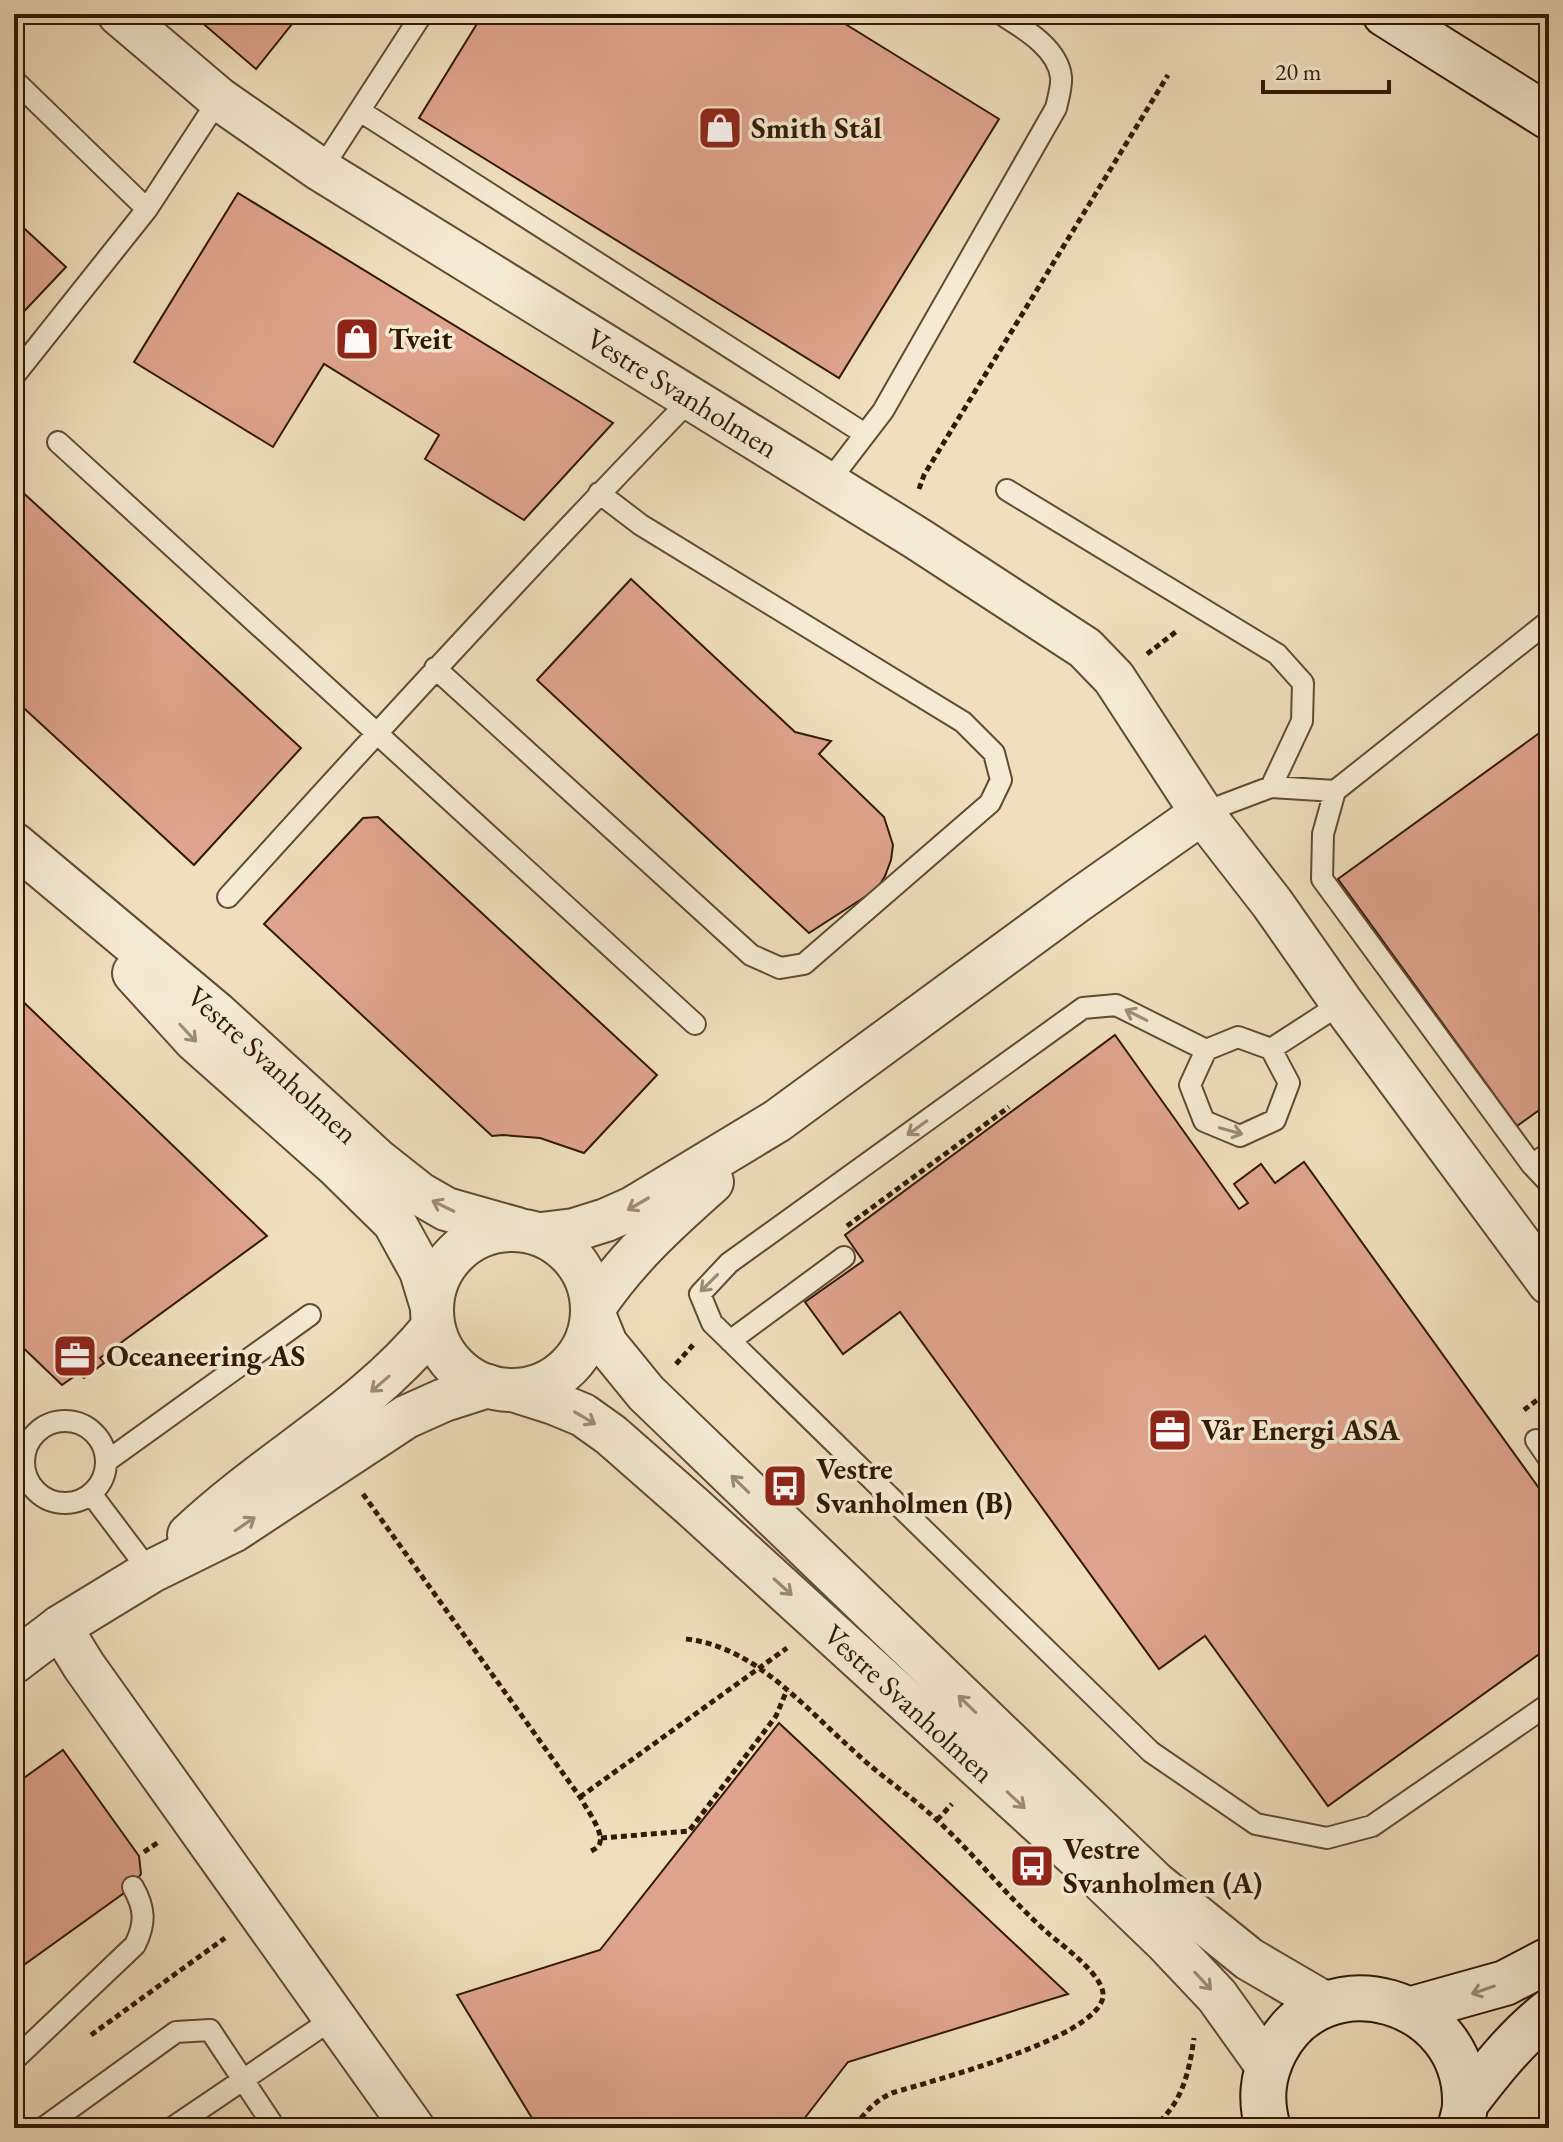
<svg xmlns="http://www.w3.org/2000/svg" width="1563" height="2142" viewBox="0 0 1563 2142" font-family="'EB Garamond',serif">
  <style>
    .building { fill: #dfa48d; stroke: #321906; stroke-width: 2 }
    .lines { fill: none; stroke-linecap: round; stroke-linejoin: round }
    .service-casing { stroke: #624a34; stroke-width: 24 }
    .minor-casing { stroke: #624a34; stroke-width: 46 }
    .secondary-casing { stroke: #321906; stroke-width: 48 }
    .path { stroke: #321906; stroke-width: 5; stroke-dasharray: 6 4; stroke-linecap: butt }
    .service { stroke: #f5ead3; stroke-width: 20 }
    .minor { stroke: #f5ead3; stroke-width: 42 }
    .secondary { stroke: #f5ead3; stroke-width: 44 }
    .oneway { stroke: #9d8c77 }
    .labels { text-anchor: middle; stroke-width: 7; stroke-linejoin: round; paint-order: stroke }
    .poi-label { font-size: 30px; font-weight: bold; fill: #321906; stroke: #f5ead3; text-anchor: start }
    .street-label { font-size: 30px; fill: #321906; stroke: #f5ead3 }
  </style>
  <rect width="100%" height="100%" fill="#f0debc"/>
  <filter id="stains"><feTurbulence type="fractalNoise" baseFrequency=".0025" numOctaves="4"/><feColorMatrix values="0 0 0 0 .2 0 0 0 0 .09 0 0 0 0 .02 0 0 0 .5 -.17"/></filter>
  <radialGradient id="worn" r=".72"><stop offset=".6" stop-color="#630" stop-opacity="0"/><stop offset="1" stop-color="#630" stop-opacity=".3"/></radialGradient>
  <!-- building -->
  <path class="building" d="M192 14H300L256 69Z
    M483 14H829L999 119 839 378 419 118Z
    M238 193 578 401 613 423 524 520 425 459 439 435 324 364 273 447 134 362Z
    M14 219 66 267 14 322Z
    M18 488 301 748 194 865 14 699V492Z
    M631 579 795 732 831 741 819 754 884 817 893 845 891 860 885 876 877 889 809 933 537 680Z
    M1549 726V1103L1517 1126 1338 879Z
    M378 817 657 1075 584 1153 540 1138 503 1135 492 1136 264 924 363 818Z
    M14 993 267 1236 100 1358 104 1363 84 1378 79 1373 62 1385 14 1339Z
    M1115 1035 1239 1209 1248 1203 1234 1184 1261 1164 1275 1183 1304 1162 1549 1502V1647L1328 1806 1205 1636 1159 1669 900 1312 843 1354 805 1302 863 1261 845 1235Z
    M779 1723 1068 1994 848 2062 797 2128H538L457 1995 600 1950Z
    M63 1750 139 1856 141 1874 131 1888 14 1972V1785Z"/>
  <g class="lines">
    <!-- service casing -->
    <g class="service-casing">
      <path id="service" d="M14 80 147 209
        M360 111 865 434
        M321 170 422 14
        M14 376 147 209 219 99
        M58 442 695 1024
        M827 484 883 411 1056 108C1058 99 1062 86 1061 77 1058 48 1023 28 1001 14
        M1007 490 1277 654 1303 683 1302 721 1271 787
        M1549 621 1335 791 1323 834 1322 879 1532 1165 1549 1183
        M435 668 751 955 780 968 804 964 990 803 1001 780 994 753 963 722 641 525 599 493
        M1202 813 1271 787 1335 791
        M228 897C380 729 533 562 691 399
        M1271 1049 1342 1003
        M1206 1050 1190 1085 1204 1121 1240 1136 1275 1120 1289 1083 1271 1049 1238 1037 1206 1050 1116 1005 1083 1008 729 1263 700 1294 712 1323 1151 1752 1256 1824 1327 1838 1372 1826 1549 1704
        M1532 1165 1549 1153
        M730 1341 844 1257
        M24 1462a41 41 0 1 1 82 0a41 41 0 1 1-82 0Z
        M1536 1440 1549 1459
        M107 1461 310 1315
        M92 1495 150 1572
        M14 2060 135 1945C146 1923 145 1908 133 1887
        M43 2128 176 2032 210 2030 271 2122 269 2128
        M172 2128 334 2018"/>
    </g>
    <!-- minor casing -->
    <g class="minor-casing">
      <g id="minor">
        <path id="s1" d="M119 14 219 99 321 170 918 539 1085 648 1114 678 1202 813 1272 903 1342 1003 1549 1283"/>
        <path id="s2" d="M14 844 216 1013 377 1160 420 1194 446 1209 517 1229"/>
        <path d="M134 973 195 1040 337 1166 394 1222 421 1271 432 1307"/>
        <circle cx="512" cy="1310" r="80"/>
        <path d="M541 1234 574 1230 606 1220 633 1208 777 1121 1077 901 1202 813"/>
        <path d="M593 1309C627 1258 667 1222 712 1182"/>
        <path d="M593 1312 606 1344 646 1393 1155 1883 1249 1959 1326 2004"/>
        <path id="s3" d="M513 1390 554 1403 583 1415 611 1435 693 1507 1087 1866 1166 1942 1217 1996 1267 2066"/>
        <path d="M189 1535C267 1461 365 1411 433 1327"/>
        <path d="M60 1627 84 1666 413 2128"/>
        <path d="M14 1662 60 1627 150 1572 233 1531 406 1417 444 1400 488 1386"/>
      </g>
    </g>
    <!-- secondary casing -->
    <g class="secondary-casing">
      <path id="secondary" d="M1385 14 1549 117
        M1412 2009 1505 1983 1549 1960
        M1465 2104C1491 2070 1516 2038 1549 2012
        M1268 2128C1260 2100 1262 2077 1275 2051 1324 1956 1468 1999 1465 2104 1465 2112 1462 2120 1460 2128"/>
    </g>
    <!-- path -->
    <path class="path" d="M919 489 924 475 1168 75
      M1147 654 1177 631
      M847 1226 1009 1107
      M676 1364 693 1345
      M1524 1410 1549 1391
      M363 1494 580 1797C585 1807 606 1834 599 1845 597 1849 592 1850 588 1853
      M686 1639C713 1642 737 1653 759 1668 794 1692 823 1724 855 1752 881 1777 913 1797 939 1822 978 1858 1009 1899 1049 1934 1063 1946 1106 1977 1103 1997 1096 2039 931 2081 892 2093 874 2101 865 2113 853 2128
      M580 1797 787 1648
      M937 1820 952 1804
      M601 1838 689 1831 776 1716 787 1690
      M144 1852 160 1841
      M91 2035 225 1938
      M1152 2128C1182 2105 1189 2073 1194 2038"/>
    <!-- service -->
    <use href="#service" class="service"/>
    <!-- minor -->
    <use href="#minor" class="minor"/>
    <!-- secondary -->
    <use href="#secondary" class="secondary"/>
  </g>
  <!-- one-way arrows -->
  <defs><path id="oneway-shaft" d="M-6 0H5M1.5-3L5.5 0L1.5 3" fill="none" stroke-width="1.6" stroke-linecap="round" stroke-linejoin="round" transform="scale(2)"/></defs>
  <g class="oneway">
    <use href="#oneway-shaft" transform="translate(1136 1015) rotate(-153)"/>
    <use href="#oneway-shaft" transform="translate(188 1033) rotate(47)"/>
    <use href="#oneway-shaft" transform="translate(917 1128) rotate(144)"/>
    <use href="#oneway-shaft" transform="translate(1231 1131) rotate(16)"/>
    <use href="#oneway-shaft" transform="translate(638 1204) rotate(150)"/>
    <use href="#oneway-shaft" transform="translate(443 1206) rotate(-154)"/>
    <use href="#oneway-shaft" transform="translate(709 1283) rotate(135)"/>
    <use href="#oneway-shaft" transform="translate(380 1384) rotate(139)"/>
    <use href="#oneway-shaft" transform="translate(585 1418) rotate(31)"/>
    <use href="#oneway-shaft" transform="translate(740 1484) rotate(-136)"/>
    <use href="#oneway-shaft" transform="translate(245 1524) rotate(-34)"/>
    <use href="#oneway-shaft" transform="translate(783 1587) rotate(42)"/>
    <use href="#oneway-shaft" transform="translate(967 1704) rotate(-136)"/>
    <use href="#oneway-shaft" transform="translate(1016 1800) rotate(43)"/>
    <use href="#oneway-shaft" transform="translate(1203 1981) rotate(47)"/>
    <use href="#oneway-shaft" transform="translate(1483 1990) rotate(161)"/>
  </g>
  <!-- icons -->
  <defs>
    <g id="shop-square" transform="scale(2.3)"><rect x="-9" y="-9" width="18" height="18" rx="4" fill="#8f2418" stroke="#f5ead3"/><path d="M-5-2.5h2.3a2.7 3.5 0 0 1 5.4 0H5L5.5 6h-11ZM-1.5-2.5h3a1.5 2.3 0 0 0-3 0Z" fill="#fff"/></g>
    <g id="office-square" transform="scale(2.3)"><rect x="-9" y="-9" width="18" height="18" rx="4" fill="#8f2418" stroke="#f5ead3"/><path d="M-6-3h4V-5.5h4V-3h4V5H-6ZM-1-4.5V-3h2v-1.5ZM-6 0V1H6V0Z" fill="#fff"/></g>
    <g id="bus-square" transform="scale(2.3)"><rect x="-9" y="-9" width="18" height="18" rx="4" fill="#8f2418" stroke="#f5ead3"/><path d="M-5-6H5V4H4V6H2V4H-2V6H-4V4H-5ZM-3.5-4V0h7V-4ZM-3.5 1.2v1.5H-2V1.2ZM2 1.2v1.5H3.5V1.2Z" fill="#fff"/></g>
  </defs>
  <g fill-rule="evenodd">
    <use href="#shop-square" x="720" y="128"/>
    <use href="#shop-square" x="357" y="339"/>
    <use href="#office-square" x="75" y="1356"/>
    <use href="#office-square" x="1170" y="1430"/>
    <use href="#bus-square" x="785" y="1486"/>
    <use href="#bus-square" x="1032" y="1866"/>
  </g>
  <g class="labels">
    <!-- poi labels -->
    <g class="poi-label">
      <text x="751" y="138">Smith Stål</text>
      <text x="388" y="349">Tveit</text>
      <text x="106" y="1366">Oceaneering AS</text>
      <text x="1201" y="1440">Vår Energi ASA</text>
      <text x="816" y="1479">Vestre<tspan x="816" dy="34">Svanholmen (B)</tspan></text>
      <text x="1063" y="1859">Vestre<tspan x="1063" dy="34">Svanholmen (A)</tspan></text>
    </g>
    <!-- street labels -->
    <g class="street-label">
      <text dy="10" stroke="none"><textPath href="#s1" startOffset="680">Vestre Svanholmen</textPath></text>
      <text dy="10" stroke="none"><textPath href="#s2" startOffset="340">Vestre Svanholmen</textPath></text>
      <text dy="10" stroke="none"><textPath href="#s3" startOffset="510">Vestre Svanholmen</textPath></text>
    </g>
  </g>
  <!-- margin -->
  <rect width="1563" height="2142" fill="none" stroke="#f0debc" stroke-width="48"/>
  <rect x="16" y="16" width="1531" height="2110" fill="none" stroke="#321906" stroke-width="4"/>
  <rect x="24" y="24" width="1515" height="2094" fill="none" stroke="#321906" stroke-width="2"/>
  <!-- scale -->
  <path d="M1263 80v12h126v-12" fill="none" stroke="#321906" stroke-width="4"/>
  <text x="1275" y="80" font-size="24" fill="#321906" stroke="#f5ead3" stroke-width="6" paint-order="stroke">20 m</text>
  <rect width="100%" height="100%" filter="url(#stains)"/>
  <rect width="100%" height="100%" fill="url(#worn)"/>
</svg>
